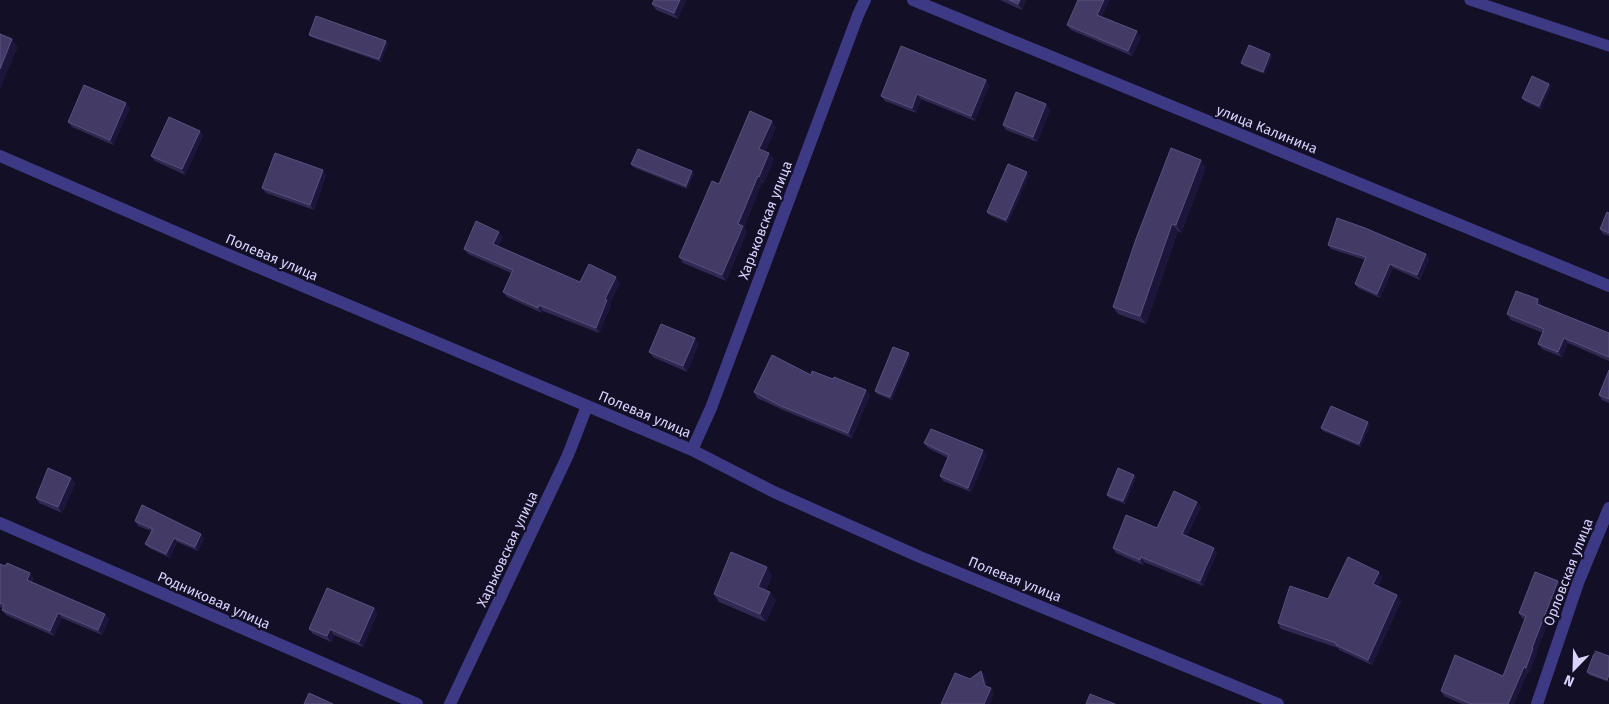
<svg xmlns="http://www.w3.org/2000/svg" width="1609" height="704" viewBox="0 0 1609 704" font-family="'Fira Sans',sans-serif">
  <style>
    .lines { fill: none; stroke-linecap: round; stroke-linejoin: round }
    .lane { stroke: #3d3a85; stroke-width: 11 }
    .street { stroke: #3d3a85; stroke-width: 12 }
    .wall { fill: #312854 }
    .shaded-wall { fill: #1d163a }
    .building { fill: #433a66; stroke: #5a527e }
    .labels { text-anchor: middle; stroke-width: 4.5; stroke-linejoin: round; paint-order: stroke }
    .street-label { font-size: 14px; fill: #d9d4ff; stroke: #130f26 }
  </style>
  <rect width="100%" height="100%" fill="#130f26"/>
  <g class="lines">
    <!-- lane -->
    <path class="lane" d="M1470 0 1609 46"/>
    <!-- street -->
    <path class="street" d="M913 0 1609 286
      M0 156 210 247 692 450 774 492 920 557 1278 704
      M692 450 711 408 858 15 865 0
      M0 523 417 704
      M450 704 568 455 587 406
      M1537 704 1578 583 1609 508"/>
  </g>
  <!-- wall -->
  <path class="wall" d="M686 0 678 19 656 10 652 4Z
    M1000 0H1026L1022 10Z
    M1102 17 1141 37 1132 56 1071 30 1067 25Z
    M309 35 388 43 381 62 311 37Z
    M1272 56 1265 74 1243 66 1241 63Z
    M1549 84 1551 86 1541 109 1524 101 1522 98Z
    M989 85 975 121 921 99 916 113 885 101 881 96Z
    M1046 104 1050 110 1037 142 1006 130 1003 125Z
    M130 108 113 145 72 127 68 122Z
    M776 127 765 152 774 159 764 183 762 182 744 227 747 232 726 281 683 263 679 257 719 184Z
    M200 131 203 136 185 175 155 161 151 156Z
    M631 164 692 171 694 174 687 189 633 167Z
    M1206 167 1181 233 1178 231 1146 324 1118 314 1113 307Z
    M326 175 314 210 266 193 262 188Z
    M1029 175 1008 223 989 215 987 212Z
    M1609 213V236L1603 234 1600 229Z
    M503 237 498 246 580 282 620 283 610 303 611 305 599 333 543 311 542 313 507 297 503 292 511 273 468 254 464 249Z
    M1328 245 1426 254 1429 259 1420 280 1393 268 1380 298 1358 288 1355 284 1365 260 1331 249Z
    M1538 299 1542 305V306L1609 333V361L1568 343 1562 357 1542 349 1538 344 1543 333 1511 320 1507 314Z
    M699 344 687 372 653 357 649 352Z
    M910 356 892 400 877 394 875 391Z
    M1609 370V403L1602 400 1599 395Z
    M811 375 870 395 852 438 785 411 757 398 754 392Z
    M1370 425 1361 447 1323 431 1321 428Z
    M924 443 983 450 987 455 971 492 943 481 940 476 948 458 928 448Z
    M1134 475 1136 477 1125 504 1109 498 1107 495Z
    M71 478 75 484 62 513 39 503 36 498Z
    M1197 502 1201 507 1187 536 1217 552 1203 586 1144 562 1143 565 1116 553 1113 548 1157 528Z
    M135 521 201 534 204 539 198 551 177 542 170 558 149 548 145 544 151 531 138 526Z
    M0 564 5 566 30 573 33 578 32 582 105 614 109 619 102 635 62 618 54 636 6 615 2 610 3 608 0 607Z
    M772 575 766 590 776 600 766 622 719 602 714 594Z
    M1382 577 1378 587 1397 595 1401 601 1372 665 1339 650 1338 648 1281 629 1278 623 1328 599Z
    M1562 587 1536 652 1537 653 1529 673 1528 672 1514 704H1462L1444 696 1441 691 1503 676 1525 619 1522 618 1519 613Z
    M374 608 377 614 363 647 334 635 331 642 313 634 309 629Z
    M1595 651 1609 682 1589 675 1587 672Z"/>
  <!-- shaded-wall -->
  <path class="shaded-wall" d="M680 0H686L678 19 674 13Z
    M1020 0H1026L1022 10 1018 4Z
    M1104 0H1110L1101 20 1097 15Z
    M1137 31 1141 37 1132 56 1128 51Z
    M12 39 18 47 0 89V69Z
    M386 41 388 43 381 62 379 59Z
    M1270 54 1272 56 1265 74 1263 72Z
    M986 80 989 85 975 121 971 116Z
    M1549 84 1551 86 1541 109 1539 106Z
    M917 94 921 99 916 113 912 108Z
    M126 103 130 108 113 145 110 140Z
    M1046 104 1050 110 1037 142 1033 137Z
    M772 121 776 127 764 155 759 149Z
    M200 131 203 136 185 175 182 169Z
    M769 153 774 159 764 183 759 177Z
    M1201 160 1206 167 1181 233 1176 225Z
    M323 170 326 175 314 210 310 205Z
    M692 171 694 174 687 189 686 186Z
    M1027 172 1029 175 1008 223 1006 220Z
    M758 176 762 182 744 227 747 232 726 281 722 275 738 224Z
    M1172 224 1178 231 1146 324 1140 316Z
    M499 232 503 237 497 250 493 244Z
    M1426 254 1429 259 1420 280 1417 275Z
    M1390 264 1393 268 1380 298 1377 294Z
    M616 277 620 283 610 303 611 305 599 333 596 328 605 299Z
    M1538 299 1542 305 1540 309 1537 304Z
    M539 305 543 311 542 313 538 308Z
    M695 338 699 344 687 372 683 366Z
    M1564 338 1568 343 1562 357 1558 352Z
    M909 353 910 356 892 400 890 397Z
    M866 390 870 395 852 438 848 433Z
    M1368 422 1370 425 1361 447 1359 444Z
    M983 450 987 455 971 492 968 488Z
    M1134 475 1136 477 1125 504 1123 501Z
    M71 478 75 484 62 513 58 507Z
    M1197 502 1201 507 1186 539 1182 534Z
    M201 534 204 539 198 551 195 547Z
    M174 538 177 542 170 558 166 554Z
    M1214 548 1217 552 1203 586 1200 581Z
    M1141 557 1144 562 1143 565 1140 560Z
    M767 567 772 575 764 594 758 587Z
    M1379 572 1382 577 1377 590 1373 584Z
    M30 573 33 578 30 585 27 580Z
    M1558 581 1562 587 1536 652 1537 653 1529 673 1526 668 1532 648Z
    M770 592 776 600 766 622 760 614Z
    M1397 595 1401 601 1372 665 1368 660Z
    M374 608 377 614 363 647 359 642Z
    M58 613 62 618 54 636 50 631Z
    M105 614 109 619 102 635 98 630Z
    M330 629 334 635 331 642 327 636Z
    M1524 667 1528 672 1514 704H1508Z
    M981 671 985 676 988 691 985 686Z
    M991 688 994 694 990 704H984Z"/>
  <!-- building -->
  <path class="building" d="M654 0H680L674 13 652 4Z
    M1009 0H1020L1018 4Z
    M1078 0H1104L1097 15 1137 31 1128 51 1067 25Z
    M316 16 386 41 379 59 309 35Z
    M0 34 12 39 0 69Z
    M1249 45 1270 54 1263 72 1241 63Z
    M901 46 986 80 971 116 917 94 912 108 881 96Z
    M1532 76 1549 84 1539 106 1522 98Z
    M84 85 126 103 110 140 68 122Z
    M1016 92 1046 104 1033 137 1003 125Z
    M750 111 772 121 759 149 769 153 759 177 758 176 738 224 743 226 722 275 679 257 712 181 719 184Z
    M169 117 200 131 182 169 151 156Z
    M1171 148 1201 160 1176 225 1172 224 1140 316 1113 307 1136 239Z
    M638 149 692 171 686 186 631 164Z
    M275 153 323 170 310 205 262 188Z
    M1008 164 1027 172 1006 220 987 212Z
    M1607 212 1609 213V233L1600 229Z
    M1337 218 1365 228 1426 254 1417 275 1390 264 1377 294 1355 284 1366 257 1328 245Z
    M476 221 499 232 493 244 580 282 589 264 616 277 605 299 607 300 596 328 539 305 538 308 503 292 513 270 464 249Z
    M1516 291 1538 299 1537 304 1609 333V357L1564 338 1558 352 1538 344 1544 329 1507 314Z
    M661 324 695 338 683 366 649 352Z
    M893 347 909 353 890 397 875 391Z
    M772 355 811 375 812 371 833 379 834 377 866 390 848 433 781 406 754 392Z
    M1609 370V399L1599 395Z
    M1331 406 1368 422 1359 444 1321 428Z
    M931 429 983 450 968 488 940 476 949 455 924 443Z
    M48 468 71 478 58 507 36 498Z
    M1118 468 1134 475 1123 501 1107 495Z
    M1174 491 1197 502 1182 534 1214 548 1200 581 1141 557 1140 560 1113 548 1126 515 1157 528Z
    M142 505 201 534 195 547 174 538 166 554 145 544 153 529 135 521Z
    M731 552 767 567 758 587 770 592 760 614 714 594Z
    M1348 557 1379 572 1373 584 1397 595 1368 660 1336 645V643L1278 623 1290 586 1328 599Z
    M7 563 30 573 27 580 105 614 98 630 58 613 50 631 2 610 4 605 0 603V564L5 566Z
    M1535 572 1558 581 1532 648H1533L1526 668 1524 667 1508 704H1471L1441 691 1455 655 1503 676 1526 616 1519 613Z
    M327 588 374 608 359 642 330 629 327 636 309 629Z
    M1595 651 1609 656V675L1607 680 1587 672Z
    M981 671 985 686 991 688 984 704H941L955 673 970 679Z
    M309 693 333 704H304Z
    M1090 694 1115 704H1086Z"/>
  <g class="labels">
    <!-- street labels -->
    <g class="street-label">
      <text transform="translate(1267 129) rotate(22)" y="5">улица Калинина</text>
      <text transform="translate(765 220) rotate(-69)" y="5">Харьковская улица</text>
      <text transform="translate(272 257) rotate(23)" y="5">Полевая улица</text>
      <text transform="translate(645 414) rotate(23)" y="5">Полевая улица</text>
      <text transform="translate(507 549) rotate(-65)" y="5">Харьковская улица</text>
      <text transform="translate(1568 572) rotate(-69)" y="5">Орловская улица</text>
      <text transform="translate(1015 579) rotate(22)" y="5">Полевая улица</text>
      <text transform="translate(214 600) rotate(24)" y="5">Родниковая улица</text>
    </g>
  </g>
  <!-- north arrow -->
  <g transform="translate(1574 669) rotate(203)" stroke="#130f26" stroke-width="4" paint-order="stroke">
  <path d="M0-4L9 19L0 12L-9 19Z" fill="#d9d4ff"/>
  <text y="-8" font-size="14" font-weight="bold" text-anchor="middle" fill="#d9d4ff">N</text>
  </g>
</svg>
